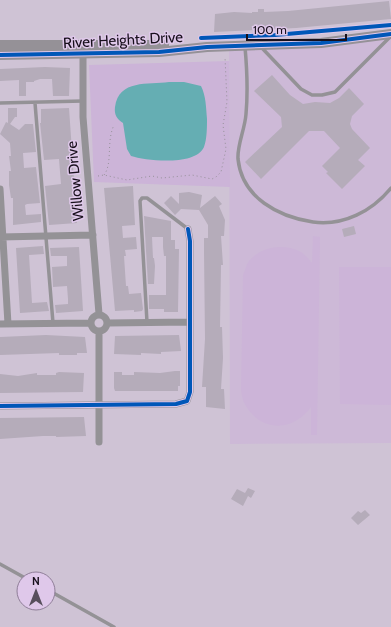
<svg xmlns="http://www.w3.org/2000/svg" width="391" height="627" viewBox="0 0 391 627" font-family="Cabin,sans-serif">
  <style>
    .built { fill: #cdb9d7 }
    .green { fill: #ccb4d8 }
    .water { fill: #65aeb3 }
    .building { fill: #b5acba }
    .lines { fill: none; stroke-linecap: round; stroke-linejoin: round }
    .path { stroke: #969199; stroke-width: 1; stroke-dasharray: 1 3; stroke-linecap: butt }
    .lane { stroke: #949296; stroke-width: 3.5 }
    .street { stroke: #949296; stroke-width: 7 }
    .secondary { stroke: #959197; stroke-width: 10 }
    .cycleway-casing { stroke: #dfc8ea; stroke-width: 6 }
    .cycleway { stroke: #0057b8; stroke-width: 4 }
    .labels { text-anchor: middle; stroke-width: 3; stroke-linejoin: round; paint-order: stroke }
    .street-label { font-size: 15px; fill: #18101c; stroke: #dfc8ea }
  </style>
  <rect width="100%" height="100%" fill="#cfc3d5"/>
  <!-- built -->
  <path class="built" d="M391 34V443L230 444 229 47Z"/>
  <!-- green -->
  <path class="green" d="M229 61 230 187 94 182 89 65Z
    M313 236 320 237 317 435H311V407C294 431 262 433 246 406 243 402 242 396 241 391L243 275C245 271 246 265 249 261 261 246 285 243 301 252 305 255 309 259 312 263Z
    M339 267H391V405L340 404Z"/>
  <!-- water -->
  <path class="water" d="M169 82H184L201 86C206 96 206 107 207 119 207 127 207 139 204 147 196 166 147 161 131 156L127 149 123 123C117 119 114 115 115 107 119 79 148 85 169 82Z"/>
  <!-- building -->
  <path class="building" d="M389 1 391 19 296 28 214 32 215 14 234 12 252 13V12H258V9H264V12L288 11Z
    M45 67 70 68 69 96H53L52 79H40L34 81V82H26V96H19V80L0 81V69Z
    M272 75 290 95 303 104 315 102 330 103 339 98 349 88 364 104 352 116 350 124 352 129 370 148 358 160 365 166 342 189 326 173 328 172 322 166 340 148 324 131H309L261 179 245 162 282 127 281 117 254 91Z
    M8 108H17V117H15L10 124 19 130 25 124H33L36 152 23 153 24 168 36 167 40 203 27 204 25 205 26 215 41 214V222L13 225V198H11L9 185V171H11L9 156H11L10 143 0 134 6 122 8 123Z
    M69 108 77 223 49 225 45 186 61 184 60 172 59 159 44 160 40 123H41V109Z
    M133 186 135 225 122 226 123 238 136 237 137 249 125 250 126 256H124L126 286H128L129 294 141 293 143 309 142 311 134 312V310L115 311 104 188Z
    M189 192 202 195 200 208 215 196 222 204 219 206 225 220 224 236H221L223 265H221L220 327H222L223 358 221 389H224L225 409 206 407V387H202L205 339 204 251V238H208V225L199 210 181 209 175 215 164 203 171 196 179 204V193Z
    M144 216 171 221V240H175V249H179L178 312H164V309H149V295H166V256H164L163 247V237H152L153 258H154L155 266 154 284H148Z
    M354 226 356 234 344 237 342 229Z
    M43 246 44 254 29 255 32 303 47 302 49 311 20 313 16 248Z
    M79 247 83 311 56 313 55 305 68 304V299L67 286 53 287 52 267 67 266V256H51L50 248Z
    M46 335 85 337 87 353H77V355H59V353L0 355V337Z
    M179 335 181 351 161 352V354L141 353V355L114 354 115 336Z
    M175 371H180V386H178V391H115L114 388V372H122V375H134V372L160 373Z
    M59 372 84 373 83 392 0 393V374L18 376 37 373V375H56V373Z
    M84 417 86 436 56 437V436H43L0 439V418Z
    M248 488 255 491 251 498 248 496 243 506 231 499 237 489 245 493Z
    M365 510 370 515 358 525 351 518 358 511 361 513Z"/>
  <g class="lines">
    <!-- path -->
    <path class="path" d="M104 175C113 163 106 142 114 125
      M98 176 104 175 127 180 152 176 162 178 192 175 212 179 216 177 221 172 226 149 223 125 227 102 225 57"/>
    <!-- lane -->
    <path class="lane" d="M245 47C247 69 248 92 246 114 245 129 237 145 238 159 242 198 279 217 313 222 344 226 372 211 391 188
      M261 47 301 89 312 95H322L335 92 390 37
      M0 103 83 101
      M35 103 53 323
      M147 322 140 201 142 198H147L188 229
      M0 564 27 579
      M48 590 114 627"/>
    <!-- street -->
    <path class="street" d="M83 49V117L99 314
      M0 189 8 324
      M0 237 93 235
      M91 323a8 8 0 1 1 16 0a8 8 0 1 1-16 0Z
      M108 323 190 322
      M0 324 90 323
      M99 331V442
      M0 406 176 404 187 401 190 392V241L188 229"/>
    <!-- secondary -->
    <path class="secondary" d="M0 45H164
      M0 55 159 52 207 47 321 43 391 34"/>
    <!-- cycleway casing -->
    <g class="cycleway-casing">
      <path id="cycleway" d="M201 38 275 35 391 25
        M0 55 159 52 207 47 321 43 391 34
        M0 406 176 404 187 401 190 392V241L188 229"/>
    </g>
    <!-- cycleway -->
    <use href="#cycleway" class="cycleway"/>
  </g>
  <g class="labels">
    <!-- street labels -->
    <g class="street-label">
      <text transform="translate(123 40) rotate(-3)" y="5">River Heights Drive</text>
      <text transform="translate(75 181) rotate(-95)" y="5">Willow Drive</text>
    </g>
  </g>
  <!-- north arrow -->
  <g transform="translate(36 591)"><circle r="19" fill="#dfc8ea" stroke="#8f7e98"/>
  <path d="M0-3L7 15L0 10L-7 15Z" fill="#584f5d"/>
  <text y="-6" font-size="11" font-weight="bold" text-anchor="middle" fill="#18101c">N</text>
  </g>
  <!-- scale -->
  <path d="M247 34v6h99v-6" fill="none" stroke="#18101c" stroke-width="2"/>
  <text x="253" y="34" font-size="12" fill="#18101c" stroke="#dfc8ea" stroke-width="3" paint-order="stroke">100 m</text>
</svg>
